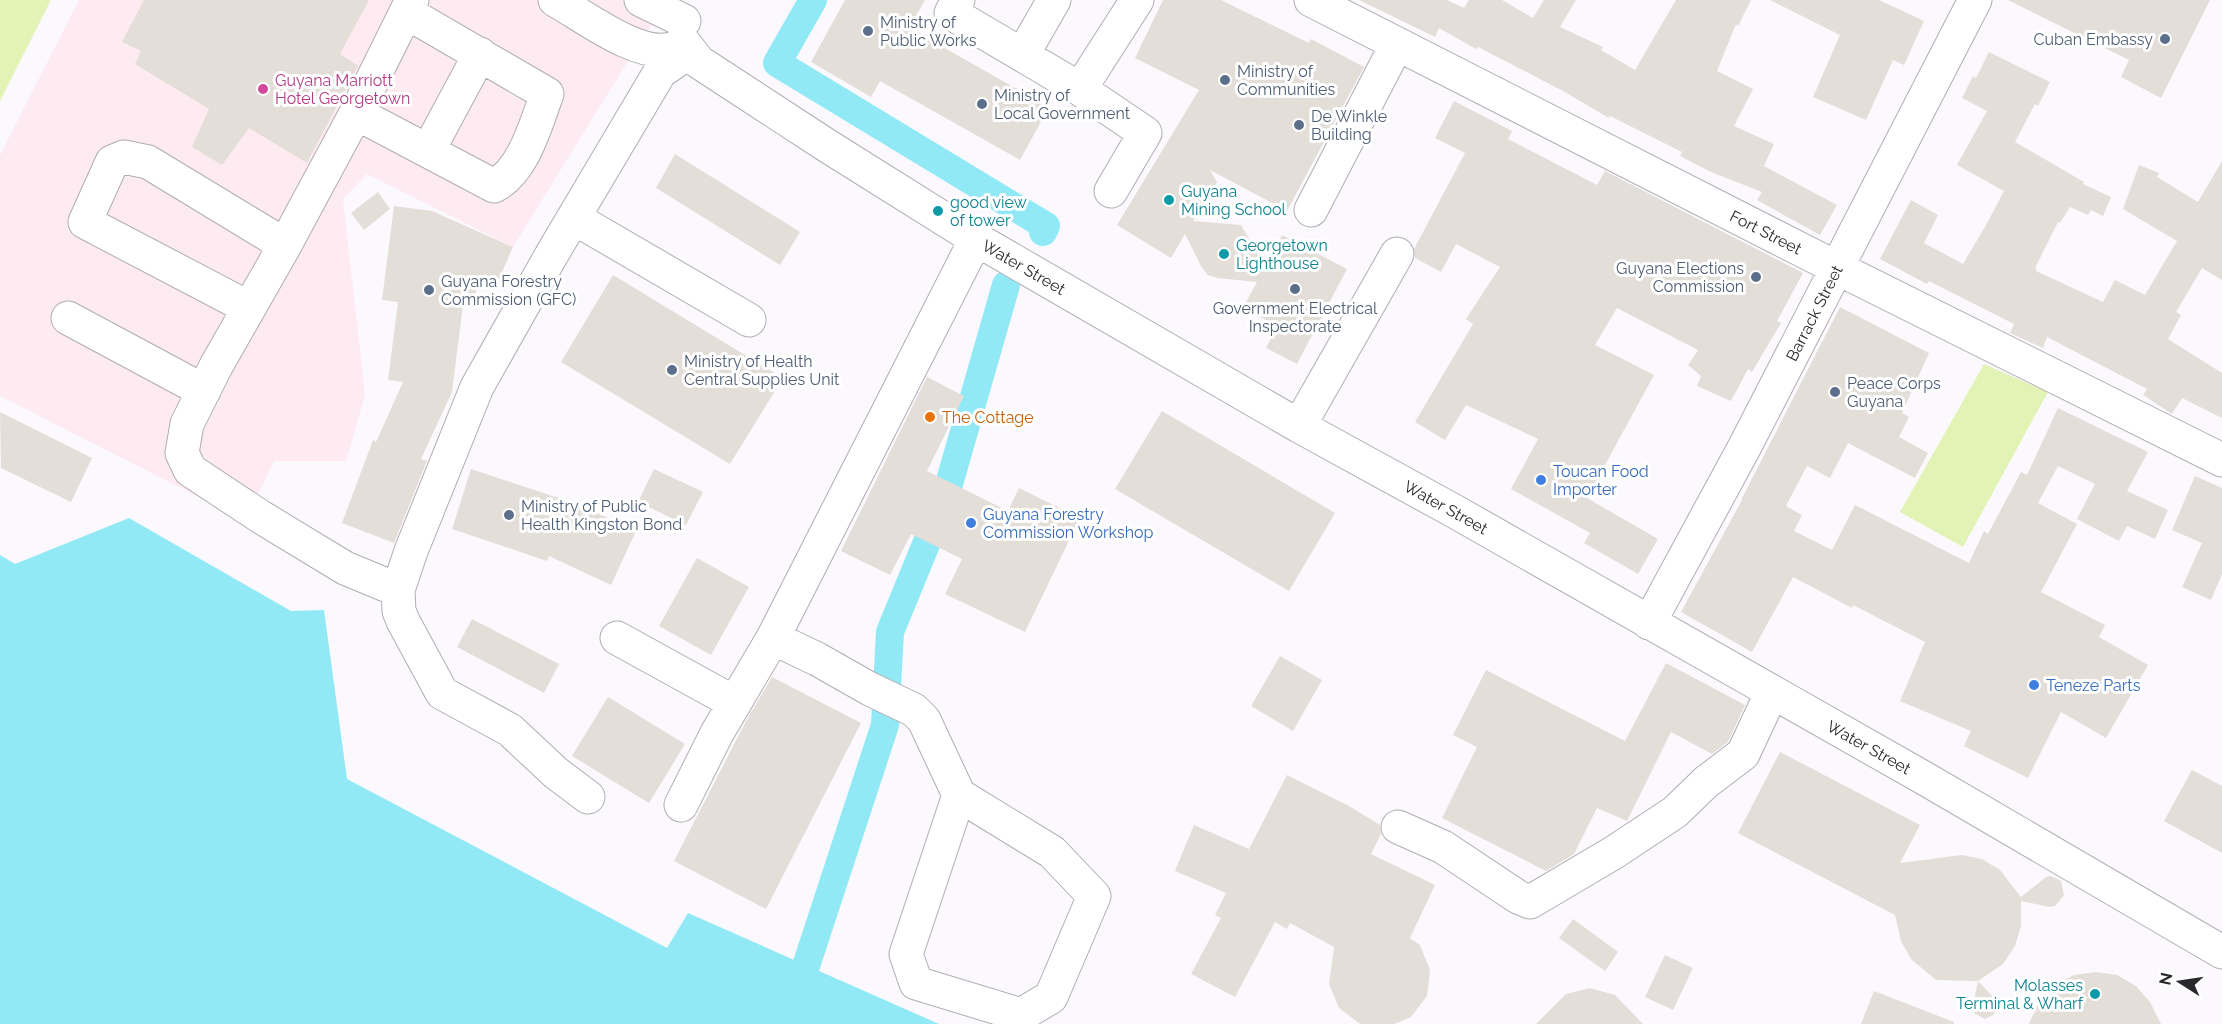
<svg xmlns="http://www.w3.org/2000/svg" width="2222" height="1024" viewBox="0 0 2222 1024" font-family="Raleway,sans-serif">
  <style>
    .commercial { fill: #feeaf1 }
    .green { fill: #e2f3b6 }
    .water { fill: #92e9f6 }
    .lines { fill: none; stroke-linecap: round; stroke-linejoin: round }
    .canal { stroke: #92e9f6; stroke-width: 28 }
    .building { fill: #e4ded9 }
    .minor-casing { stroke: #afadb3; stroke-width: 35 }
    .minor { stroke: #fff; stroke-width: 33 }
    .service-dot { fill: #5c6f8a; stroke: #fff; stroke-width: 2 }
    .hotel-dot { fill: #d1479c; stroke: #fff; stroke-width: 2 }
    .culture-dot { fill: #0f9aa8; stroke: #fff; stroke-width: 2 }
    .food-dot { fill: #e8710a; stroke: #fff; stroke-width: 2 }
    .shop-dot { fill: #3f7fe0; stroke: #fff; stroke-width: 2 }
    .labels { text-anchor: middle; stroke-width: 6; stroke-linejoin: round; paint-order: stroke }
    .service-label { font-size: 16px; fill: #4e5e75; stroke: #fff; text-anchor: start }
    .hotel-label { font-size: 16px; fill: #b23c85; stroke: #fff; text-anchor: start }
    .culture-label { font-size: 16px; fill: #0d838f; stroke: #fff; text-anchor: start }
    .street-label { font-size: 16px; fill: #29282b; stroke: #fff }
    .food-label { font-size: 16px; fill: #c56008; stroke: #fff; text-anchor: start }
    .shop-label { font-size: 16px; fill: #366cbe; stroke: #fff; text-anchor: start }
  </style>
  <rect width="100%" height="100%" fill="#fbf9fe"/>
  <!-- commercial -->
  <path class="commercial" d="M79 0H669L628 61 513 247 367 174 343 199 365 395 346 461H274L246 521 0 396V155Z"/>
  <!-- green -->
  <path class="green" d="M0 0H51L0 101Z
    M1984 364 2048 392 1963 547 1900 512Z"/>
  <!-- water -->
  <path class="water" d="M129 518 291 611 324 610 347 779 667 948 688 913 939 1024H0V555L15 564Z"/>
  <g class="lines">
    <!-- canal -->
    <path class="canal" d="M813 0 777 63 1046 226 1043 232
      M806 966 885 725 890 632 945 498 1006 285"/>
  </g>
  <!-- building -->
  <path class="building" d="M144 0H369L340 54 358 66 307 163 249 128 222 165 192 147 209 109 135 64 141 51 122 42Z
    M845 0H925L909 28 1049 107 1020 160 880 81 871 97 811 62Z
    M1163 0H1221L1309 43 1311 39 1364 67 1287 211 1210 170 1217 182 1193 221 1241 225 1265 267 1282 235 1347 269 1297 364 1266 348 1277 326 1243 308 1257 282 1217 278 1208 275 1202 268 1185 234 1171 258 1117 225 1199 90 1135 58Z
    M1359 0H1447L1464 8 1469 0H1502L1533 18 1544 0H1576L1560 27 1603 47 1601 50 1635 70 1676 0H1751L1738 26 1736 24 1717 71 1753 89 1734 126 1774 144 1764 166 1837 205 1820 235 1757 200 1762 192 1711 172 1680 156 1682 152 1610 116 1609 118 1563 91 1478 47 1476 49 1439 28 1435 37Z
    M1770 0H1879L1924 21 1904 65 1893 60 1866 120 1813 97 1840 35Z
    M2008 0H2210L2161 98 2121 77 2129 60Z
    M1989 52 2050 82 2038 106 2035 104 2015 142 2084 182 2083 184 2111 197 2103 216 2091 210 2088 215 2070 207 2060 223 2058 222 2035 268 2037 269 2036 271 2103 302 2115 280 2145 295 2177 241 2123 209 2139 165 2159 173 2157 177 2198 202 2222 161V280L2202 268 2176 312 2181 315 2168 339 2222 373V418L2182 398 2172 414 2143 395 2147 389 2047 337 2043 348 2010 333 2014 324 1929 281 1927 284 1880 259 1911 200 1938 215 1924 243 1963 264 1985 227 2004 191 1957 165 1987 111 1962 98 1973 76 1976 78Z
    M1454 101 1512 131 1508 139 1597 185 1605 171 1803 273 1777 321 1781 323 1752 372 1748 369 1731 401 1697 386 1701 376 1688 365 1698 350 1617 308 1595 345 1654 375 1587 498 1658 539 1638 574 1584 543 1590 533 1511 489 1538 439 1466 405 1445 440 1415 422 1473 324 1466 319 1500 267 1456 244 1441 272 1415 258 1414 249 1465 153 1435 138Z
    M675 154 800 232 780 265 656 188Z
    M378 192 390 209 364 230 351 213Z
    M394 206 432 211 513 247 499 279 478 277 474 307 463 305 452 392 421 459 427 461 394 543 342 523 373 440 376 442 403 382 388 380 398 302 382 300Z
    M613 275 783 378 730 464 561 362Z
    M1840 307 1929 353 1902 413 1909 417 1899 437 1928 453 1915 478 1848 443 1830 478 1807 466 1786 506 1802 515 1794 531 1832 550 1855 505 1969 563 1984 531 1988 534 2021 472 2027 475 2058 408 2148 452 2127 491 2168 510 2155 539 2127 526 2119 541 2077 519 2095 484 2058 466 2038 503 2077 524 2041 592 2105 625 2099 637 2148 665 2106 738 2061 712 2028 778 1964 746 1971 731 1900 701 1925 642 1853 605 1852 608 1793 577 1752 652 1681 612 1742 500H1741Z
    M927 377 964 396 927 471 1008 511 1019 488 1080 518 1025 632 945 594 962 559 911 534 890 575 841 551Z
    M1162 411 1335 513 1289 591 1115 489Z
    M0 412 92 458 71 502 1 468Z
    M471 469 580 505 636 531 611 585 549 556 547 561 452 529Z
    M654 469 703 492 686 525 638 502Z
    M2195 476 2222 488V574L2211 600 2182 587 2202 543 2172 530Z
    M697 558 749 587 711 655 659 626Z
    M472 619 559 664 544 693 457 647Z
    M1280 656 1322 680 1293 731 1251 706Z
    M1666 663 1745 705 1728 742 1712 754 1671 732 1627 821 1597 808 1574 854 1546 871 1442 818 1477 747 1453 735 1486 670 1625 741Z
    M772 677 861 723 766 909 674 861 746 721Z
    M608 697 685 744 649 803 572 756Z
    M1780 752 1920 825 1900 863 1962 855 1982 859 2000 870 2021 897 2046 877 2051 876 2061 881 2064 895 2055 906 2050 907 2021 901V926L2015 946 2003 964 1978 981 1996 1000 1998 1009 1993 1015 1985 1019 1974 1013 1973 1004 1978 981 1936 980 1911 959 1901 941 1895 915 1738 833Z
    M2192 770 2222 786V853L2164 821Z
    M1287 775 1349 806 1380 825 1381 834 1371 854 1435 885 1410 938 1420 945 1430 970 1427 996 1411 1017 1394 1024H1360L1339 1008 1329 984 1334 947 1290 923 1287 929 1275 922 1235 997 1191 974 1221 918 1215 915 1226 893 1175 871 1194 825 1249 849Z
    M1573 919 1618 952 1605 971 1559 938Z
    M1665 955 1693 968 1673 1010 1645 997Z
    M2096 972 2117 975 2136 986 2150 1002 2161 1024H2029L2039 1002 2054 985 2074 975Z
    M1590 988 1615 995 1643 1024H1536L1566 994Z
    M1874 991 1954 1022V1024H1861Z"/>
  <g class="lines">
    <!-- minor casing -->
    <g class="minor-casing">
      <path id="minor" d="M555 0C584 16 638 58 671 49 675 48 680 45 684 43
        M641 0 684 21
        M958 0 951 13 1080 89 1137 0
        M1311 0 1837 268 2222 460
        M684 43 699 62 826 145 976 239 1299 426 1454 511 1924 778 2222 952
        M1023 54 1054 0
        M1080 89 1145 133 1111 191
        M356 113 494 186C524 171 536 123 547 94L406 12
        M428 151 480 54
        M1311 210 1397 44
        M574 218 749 320
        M249 308 85 222 112 162 124 157 148 162 285 245
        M68 318 204 391
        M1299 426 1397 254
        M398 590 345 568 261 517 190 470 182 453 187 424 216 366 285 245 356 113 412 0
        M1649 623 1744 448 1975 0
        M617 638 735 703
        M773 638 817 659 870 689 914 710 924 720 959 795 906 954 916 983 1021 1015 1051 997 1094 896 1052 852 959 795
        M588 797 556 773 510 730 442 693 403 621 399 611 398 590 411 551 477 387 552 254 660 72 689 52
        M681 805 717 733 773 638 976 239
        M1398 827 1443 847 1518 897 1530 902 1613 853 1675 812 1706 782 1743 754 1772 692"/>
    </g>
    <!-- minor -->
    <use href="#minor" class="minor"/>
  </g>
  <!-- markers -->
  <g class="service-dot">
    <circle cx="868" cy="31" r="6"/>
    <circle cx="2165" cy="39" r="6"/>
    <circle cx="1225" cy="80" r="6"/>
    <circle cx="982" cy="104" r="6"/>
    <circle cx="1299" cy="125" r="6"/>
    <circle cx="1756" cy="277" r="6"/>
    <circle cx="1295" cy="289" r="6"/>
    <circle cx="429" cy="290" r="6"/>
    <circle cx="672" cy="370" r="6"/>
    <circle cx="1835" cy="392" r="6"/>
    <circle cx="509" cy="515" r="6"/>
  </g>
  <circle class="hotel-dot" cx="263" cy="89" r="6"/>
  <g class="culture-dot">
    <circle cx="1169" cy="200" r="6"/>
    <circle cx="938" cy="211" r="6"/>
    <circle cx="1224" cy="254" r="6"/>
    <circle cx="2095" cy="994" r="6"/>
  </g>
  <circle class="food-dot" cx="930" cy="417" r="6"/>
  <g class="shop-dot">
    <circle cx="1541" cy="480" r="6"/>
    <circle cx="971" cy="523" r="6"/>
    <circle cx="2034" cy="685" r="6"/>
  </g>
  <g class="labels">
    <!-- service labels -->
    <g class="service-label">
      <text x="880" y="28">Ministry of<tspan x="880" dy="18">Public Works</tspan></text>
      <text x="2153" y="45" text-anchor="end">Cuban Embassy</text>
      <text x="1237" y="77">Ministry of<tspan x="1237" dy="18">Communities</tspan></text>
      <text x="994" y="101">Ministry of<tspan x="994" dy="18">Local Government</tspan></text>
      <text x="1311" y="122">De Winkle<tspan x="1311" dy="18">Building</tspan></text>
      <text x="1744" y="274" text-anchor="end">Guyana Elections<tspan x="1744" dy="18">Commission</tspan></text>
      <text x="441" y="287">Guyana Forestry<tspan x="441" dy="18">Commission (GFC)</tspan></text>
      <text x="1295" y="314" text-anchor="middle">Government Electrical<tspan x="1295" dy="18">Inspectorate</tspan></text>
      <text x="684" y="367">Ministry of Health<tspan x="684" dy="18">Central Supplies Unit</tspan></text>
      <text x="1847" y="389">Peace Corps<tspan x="1847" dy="18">Guyana</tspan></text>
      <text x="521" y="512">Ministry of Public<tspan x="521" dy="18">Health Kingston Bond</tspan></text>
    </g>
    <!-- hotel labels -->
    <g class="hotel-label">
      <text x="275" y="86">Guyana Marriott<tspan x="275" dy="18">Hotel Georgetown</tspan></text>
    </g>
    <!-- culture labels -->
    <g class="culture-label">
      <text x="1181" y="197">Guyana<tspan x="1181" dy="18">Mining School</tspan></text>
      <text x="950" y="208">good view<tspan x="950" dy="18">of tower</tspan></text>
      <text x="1236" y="251">Georgetown<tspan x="1236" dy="18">Lighthouse</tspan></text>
      <text x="2083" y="991" text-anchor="end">Molasses<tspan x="2083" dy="18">Terminal &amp; Wharf</tspan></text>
    </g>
    <!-- street labels -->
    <g class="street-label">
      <text transform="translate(1766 232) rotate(27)" y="6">Fort Street</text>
      <text transform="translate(1024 267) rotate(30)" y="6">Water Street</text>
      <text transform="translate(1814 313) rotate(-63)" y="6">Barrack Street</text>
      <text transform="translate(1446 507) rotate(29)" y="6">Water Street</text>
      <text transform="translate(1869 747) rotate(29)" y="6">Water Street</text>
    </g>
    <!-- food labels -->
    <g class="food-label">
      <text x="942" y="423">The Cottage</text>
    </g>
    <!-- shop labels -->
    <g class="shop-label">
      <text x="1553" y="477">Toucan Food<tspan x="1553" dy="18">Importer</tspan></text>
      <text x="983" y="520">Guyana Forestry<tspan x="983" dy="18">Commission Workshop</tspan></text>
      <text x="2046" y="691">Teneze Parts</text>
    </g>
  </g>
  <!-- north arrow -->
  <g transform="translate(2180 982) rotate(282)" stroke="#ffffff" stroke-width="4.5" paint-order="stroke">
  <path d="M0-4.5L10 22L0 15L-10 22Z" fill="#29282b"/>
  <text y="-9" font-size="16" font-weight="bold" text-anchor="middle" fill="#29282b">N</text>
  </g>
</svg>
